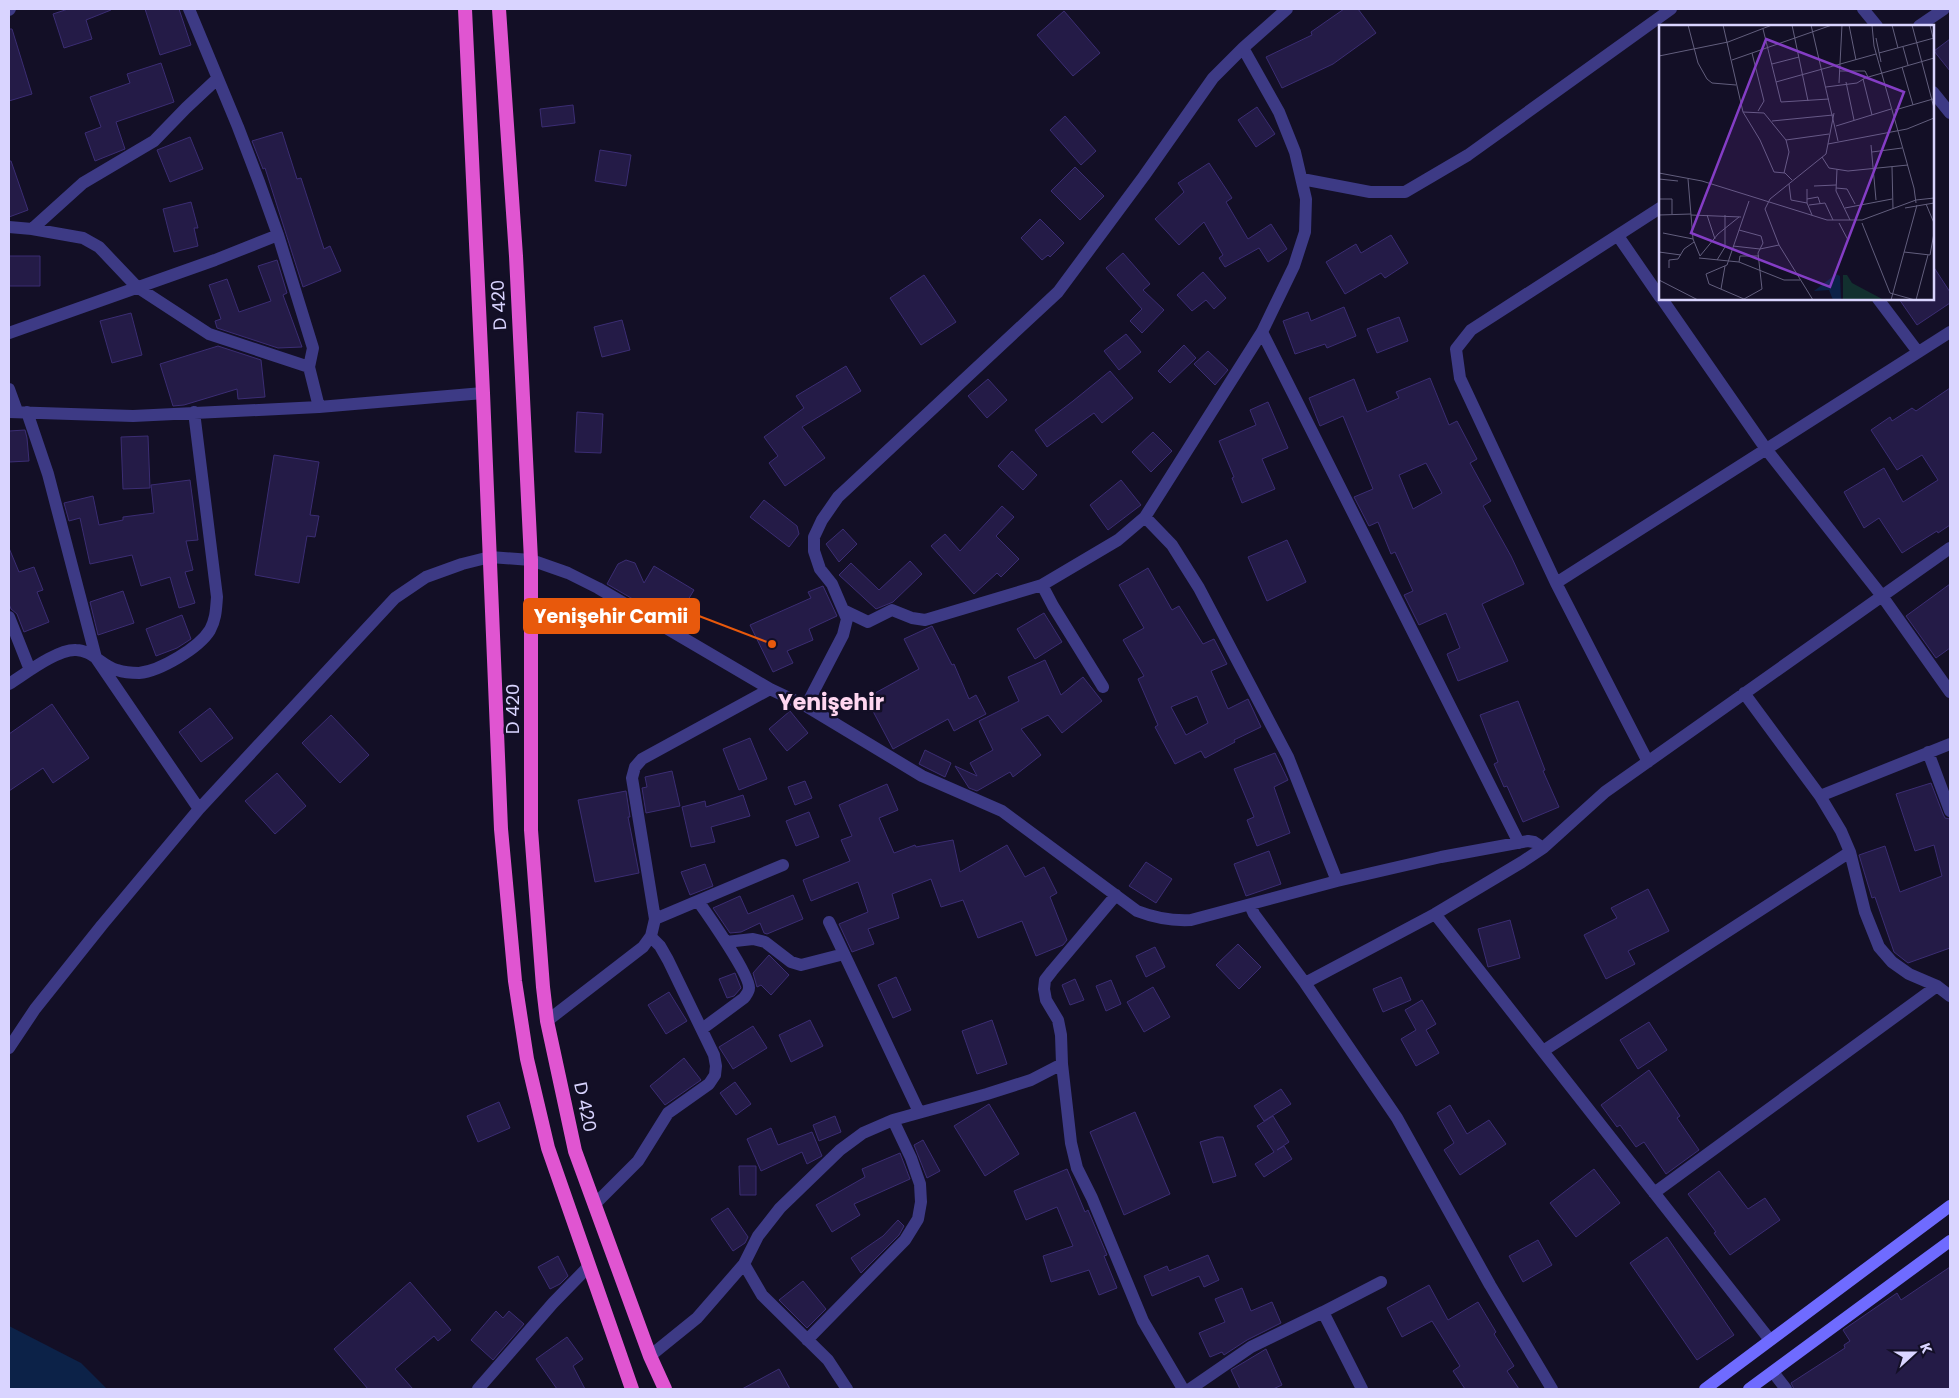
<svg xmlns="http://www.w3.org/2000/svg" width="1959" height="1398" viewBox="0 0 1959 1398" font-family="Poppins,sans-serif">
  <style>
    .water { fill: #0c2248 }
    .building { fill: #241b47; stroke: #3b2d73; fill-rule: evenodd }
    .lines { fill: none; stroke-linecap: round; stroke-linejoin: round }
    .minor { stroke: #3d3a85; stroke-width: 12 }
    .secondary { stroke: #6f6bff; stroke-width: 12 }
    .trunk { stroke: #e055d1; stroke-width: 14 }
    .labels { text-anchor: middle; stroke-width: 5; stroke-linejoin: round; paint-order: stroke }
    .street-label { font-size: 18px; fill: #d9d4ff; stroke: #130f26 }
    .district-label { font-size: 22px; font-weight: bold; fill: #ffd6f0; stroke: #130f26 }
    .inset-road { fill: none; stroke: #625e7d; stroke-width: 1 }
    .view { fill: #843dc5; fill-opacity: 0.15; stroke: #843dc5; stroke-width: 2.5 }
    .inset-edge { fill: none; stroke: #d9d4ff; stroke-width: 2.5 }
    .leader { fill: none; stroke: #e8590c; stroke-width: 2 }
    .callout-dot { fill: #e8590c; stroke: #130f26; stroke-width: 2 }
    .callout { fill: #e8590c; stroke: #e8590c; stroke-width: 2 }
    .callout-label { font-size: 19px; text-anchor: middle; font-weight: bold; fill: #fff }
  </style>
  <rect width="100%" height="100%" fill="#130f26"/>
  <!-- water -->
  <path class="water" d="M9 1326 81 1363 107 1389H9Z"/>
  <!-- building -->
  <path class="building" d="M68 9H111V10L86 20 92 39 64 48 53 14Z
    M145 9H179L191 45 160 55Z
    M1344 9H1358L1376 33 1333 64 1282 88 1266 57 1312 35 1311 32Z
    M1064 11 1100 53 1073 76 1037 35Z
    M9 29H12L32 94 9 101Z
    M1950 39V71L1934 51Z
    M161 63 174 102 116 122 125 149 95 161 85 133 101 127 90 97 130 83 127 74Z
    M573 105 575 123 542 127 540 109Z
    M1257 107 1275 134 1256 147 1238 120Z
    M1065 116 1096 151 1081 165 1050 130Z
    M282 132 297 179 301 178 324 249 330 246 341 271 303 287 265 168 263 169 252 141Z
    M190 137 203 169 170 182 157 150Z
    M600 150 631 155 626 186 595 181Z
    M9 161H11L28 210 9 217Z
    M1209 163 1232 198 1226 202 1248 239 1271 224 1287 249 1268 262 1259 248 1225 267 1219 258 1223 255 1204 222 1179 245 1155 219 1184 192 1178 183Z
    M1075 167 1104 196 1080 220 1051 191Z
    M191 202 198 228H194L198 246 174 252 163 209Z
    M1040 219 1064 243 1050 257 1048 255 1042 260 1021 238Z
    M1391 235 1408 263 1385 278 1381 273 1345 294 1326 262 1356 244 1361 253Z
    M1123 253 1150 284 1143 290 1164 310 1142 333 1130 321 1142 309 1106 268Z
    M9 256H40V286H9Z
    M277 260 287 293 283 295 302 347 278 348 217 328 215 321 221 319 209 285 227 279 239 312 271 301 258 266Z
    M1933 266 1950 292V303L1917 325 1899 299H1933Z
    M1203 272 1226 298 1214 309 1206 300 1192 311 1177 295Z
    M924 275 956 322 921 345 890 298Z
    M1344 307 1356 336 1327 348 1325 344 1295 354 1283 321 1308 312 1311 321Z
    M131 313 142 355 112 363 100 321Z
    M1399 317 1408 341 1377 353 1367 329Z
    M622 320 630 350 602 357 594 327Z
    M1126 334 1141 352 1119 370 1104 351Z
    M1184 345 1196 358 1170 383 1158 371Z
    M218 346 261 360 265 397 238 399 237 389 184 405 173 406 160 364Z
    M1208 351 1228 370 1215 385 1194 364Z
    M846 366 861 391 802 427 825 458 785 486 769 463 778 456 764 437 804 408 796 396Z
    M1110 371 1133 398 1102 423 1094 413 1047 447 1035 430 1073 401Z
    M1430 378 1449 425 1457 421 1477 459 1470 463 1491 501 1483 506 1511 556 1524 584 1482 604 1508 661 1458 681 1447 654 1460 648 1446 613 1419 625 1404 595 1413 591 1395 552 1391 554 1378 522 1369 526 1354 497 1373 489 1343 416 1320 426 1309 398 1354 379 1367 412 1399 398 1396 392ZM1426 463 1442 493 1413 509 1399 475Z
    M988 379 1007 400 987 418 968 396Z
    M1950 388V525L1938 533 1937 531 1902 553 1879 518 1864 528 1844 492 1884 468 1903 502 1938 480 1922 455 1897 470 1871 430 1890 417 1892 421 1912 408 1916 411Z
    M1268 402 1288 448 1262 459 1275 489 1242 503 1232 478 1234 477 1219 441 1256 425 1250 410Z
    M577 412 603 414 601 453 575 452Z
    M25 430 27 438 29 461 9 462V431Z
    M1153 432 1172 451 1151 472 1132 452Z
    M148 436 150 488 123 489 121 437Z
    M1012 451 1037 475 1023 490 998 466Z
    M274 455 319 462 310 515 319 516 315 537 307 536 299 583 255 575Z
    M190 480 198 540 186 541 193 570 185 572 195 603 179 608 170 577 141 586 132 555 90 564 80 518 69 521 64 503 93 496 99 525 123 520V517L154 513 151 485Z
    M1121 480 1141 505 1108 530 1090 505Z
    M764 500 797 526 799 534 789 547 750 517Z
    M1002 506 1014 517 996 536 1019 559 1001 577 997 573 974 594 931 546 945 534 960 551Z
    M843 529 857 544 839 562 826 544Z
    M1287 540 1306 582 1267 601 1248 557Z
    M9 548 19 572 34 567 43 590 37 592 49 622 24 632 17 614 11 609 9 604Z
    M626 560 635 563 644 583 654 566 694 590 674 623 607 584 618 564Z
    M910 561 922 574 893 602 876 609 839 575 851 563 879 590Z
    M1148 568 1172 610 1179 606 1203 644 1214 639 1227 664 1211 671 1228 709 1248 699 1261 727 1234 740 1235 742 1205 758 1201 751 1175 764 1155 727 1158 725 1138 679 1144 676 1123 640 1144 628 1119 585ZM1197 696 1208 723 1186 735 1171 707Z
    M1950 584V648L1936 658 1906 616Z
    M823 586 837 616 809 629 813 640 787 651 793 663 773 672 750 625 811 598 808 592Z
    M123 591 134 623 98 635 90 602Z
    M1044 613 1062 642 1035 659 1017 629Z
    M182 615 191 639 177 648 156 656 146 629Z
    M932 626 952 665 954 664 969 699 976 695 986 714 954 731 948 719 893 749 866 698 919 669 904 639Z
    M1045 660 1061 695 1083 677 1102 701 1062 733 1048 715 1021 729 1041 755 1013 777 1010 772 977 791 969 788 955 766 977 776 970 763 993 750 979 721 1019 701 1008 677Z
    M1518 701 1545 770 1543 771 1559 807 1523 822 1507 786 1504 787 1494 764 1498 762 1480 715Z
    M52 704 89 758 53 783 43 768 9 791V734Z
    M210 708 233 738 201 762 179 732Z
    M790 711 808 733 787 751 769 729Z
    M331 715 369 755 340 783 302 743Z
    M750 738 767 779 739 790 723 749Z
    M925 750 951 763 945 777 919 764Z
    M1275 753 1288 780 1274 787 1290 833 1257 846 1247 820 1254 817 1234 769Z
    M672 771 680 806 646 813 642 788 647 787 645 777Z
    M277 773 306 806 275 834 245 801Z
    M805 781 812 798 795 805 788 787Z
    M1931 783 1943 814 1945 818 1950 819V948L1908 963 1894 952 1875 897 1872 898 1859 855 1885 846 1900 892 1942 876 1934 845 1915 851 1896 794Z
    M887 784 898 810 879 818 894 853 915 845 916 847 953 840 960 872 1007 845 1025 877 1044 867 1057 893 1050 897 1067 940 1063 945 1036 956 1022 921 978 938 963 900 941 907 931 879 892 894 899 918 868 929 874 944 852 952 839 924 868 912 858 882 811 901 803 880 850 861 841 840 852 836 839 805Z
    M626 791 630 817H628L639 873 595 882 578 800Z
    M743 795 750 816 711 827 715 842 691 847 682 807 705 801 706 807Z
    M809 812 819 837 796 846 786 821Z
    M1269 851 1281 884 1246 896 1234 864Z
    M1146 862 1172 879 1156 903 1129 886Z
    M705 864 713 886 690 895 681 872Z
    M1648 889 1669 931 1628 951 1635 964 1606 979 1584 935 1617 918 1611 908Z
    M793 895 803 919 767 934 764 933 760 923 741 932 730 933 713 908 740 896 748 914Z
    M1510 920 1520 958 1488 967 1478 929Z
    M1238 944 1261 967 1239 989 1216 965Z
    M1155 947 1165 967 1146 977 1136 956Z
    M769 955 789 975 771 995 761 985 757 987 753 973Z
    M735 973 741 988 734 996 727 998 719 979Z
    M896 977 911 1010 893 1018 878 985Z
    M1401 977 1411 1000 1383 1012 1373 989Z
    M1075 979 1084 1000 1070 1005 1062 985Z
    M1111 980 1121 1004 1106 1011 1096 986Z
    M1153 987 1170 1017 1144 1032 1127 1002Z
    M669 992 687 1021 666 1034 648 1005Z
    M1422 1000 1436 1024 1426 1030 1439 1053 1416 1066 1401 1039 1416 1030 1405 1010Z
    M810 1020 823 1046 791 1062 779 1035Z
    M992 1020 1007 1064 977 1074 962 1031Z
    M1649 1022 1667 1050 1638 1069 1620 1040Z
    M753 1026 767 1048 733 1069 719 1047Z
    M684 1058 701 1080 665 1105 650 1086Z
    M1649 1070 1680 1116 1677 1118 1699 1150 1666 1174 1644 1142 1636 1147 1620 1125 1617 1127 1601 1105Z
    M735 1082 751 1104 736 1115 720 1093Z
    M1281 1089 1291 1104 1264 1121 1254 1106Z
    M499 1102 510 1128 478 1142 467 1116Z
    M989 1104 1019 1154 985 1176 954 1126Z
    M1450 1105 1467 1134 1489 1120 1506 1144 1460 1175 1444 1150 1454 1143 1437 1113Z
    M1135 1112 1170 1194 1124 1215 1090 1132Z
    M835 1116 841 1132 819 1141 813 1125Z
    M1273 1116 1289 1142 1277 1150 1284 1146 1292 1159 1264 1177 1255 1164 1274 1152 1257 1126Z
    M771 1128 778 1145 812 1132 822 1156 807 1164 802 1152 761 1171 747 1139Z
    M1217 1137H1223L1236 1176 1213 1183 1200 1142Z
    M923 1140 940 1171 927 1178 914 1145Z
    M900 1153 910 1179 854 1204 860 1215 832 1232 816 1205 865 1177 862 1169Z
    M739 1166H756V1195H740Z
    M1067 1169 1085 1212 1088 1210 1107 1255 1104 1256 1117 1288 1099 1295 1089 1270 1051 1282 1043 1256 1073 1246 1057 1207 1026 1220 1014 1191Z
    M1594 1169 1620 1203 1576 1237 1550 1203Z
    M1719 1171 1748 1209 1765 1198 1780 1220 1730 1255 1714 1233 1716 1232 1688 1194Z
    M728 1208 748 1237 745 1243 733 1251 711 1219Z
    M898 1220 904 1226 899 1235 861 1273 851 1258 883 1236Z
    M1667 1237 1734 1335 1697 1360 1630 1263Z
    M1538 1240 1552 1265 1523 1282 1509 1256Z
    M1208 1255 1219 1280 1204 1287 1199 1276 1152 1296 1144 1276 1167 1266 1169 1271Z
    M558 1256 568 1276 560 1284 550 1289 538 1267Z
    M1950 1267V1389H1794L1791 1383 1845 1348 1844 1345 1850 1341 1843 1330 1897 1293 1901 1300Z
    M803 1281 826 1309 807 1328 779 1300Z
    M410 1282 451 1330 438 1341 434 1336 395 1369 413 1389H368L334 1349Z
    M1429 1285 1448 1320 1478 1302 1496 1332 1494 1334 1514 1366 1507 1371 1519 1389H1465L1453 1371 1460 1366 1432 1321 1402 1337 1387 1308Z
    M1242 1288 1251 1311 1272 1302 1281 1323 1247 1340 1224 1355 1222 1352 1210 1357 1199 1333 1225 1322 1215 1299Z
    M496 1311 503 1318 509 1311 524 1324 493 1360 471 1340Z
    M567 1337 583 1359 573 1366 585 1389H557L536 1359Z
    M1266 1349 1282 1385 1273 1389H1240L1231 1370Z
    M779 1369 790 1389H742Z"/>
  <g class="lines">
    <!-- minor -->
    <path class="minor" d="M189 9 238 127 259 182 278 235 313 348 309 367 319 407
      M1863 9 1877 26
      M9 10 10 9
      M1919 26 1944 9
      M1933 92 1950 113
      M1302 179 1370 192H1405L1468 155 1671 9
      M9 227 32 229 83 238 99 247 137 287 209 334 309 367
      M32 229 83 183 154 141 186 108 217 79
      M1618 236 1660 297
      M1662 299 1766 449 1882 596 1950 692
      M1878 299 1918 352
      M1262 332 1519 843
      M9 333 215 260 278 235
      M9 389 17 411
      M9 412 133 416 319 407 483 393
      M27 412 48 474 96 658 199 809
      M1145 517 1172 545 1199 588 1288 757 1337 881
      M1556 583 1950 332
      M1042 585 1053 606 1103 687
      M845 611 868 622 892 610 912 618 925 620 1042 585 1118 540 1145 517 1262 332 1294 266 1305 232 1306 199 1295 152 1279 112 1243 48
      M9 617 30 670
      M9 684C25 674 57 649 76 650 92 650 102 666 117 670 123 672 133 673 139 673 160 671 199 648 210 630 216 619 216 609 217 597L194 412
      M1744 693 1820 796 1841 831 1850 852 1865 912 1879 947 1892 962 1909 974 1937 986 1950 996
      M806 706 843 635 847 619 832 584 820 569 814 551V537L822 520 838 497 1058 292 1144 176 1213 78 1243 48 1287 9
      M1928 752 1950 811
      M1648 762 1556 583 1460 378 1456 349 1471 330 1660 208
      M1820 796 1950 744
      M1116 895 1052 971 1045 980 1044 989 1046 1000 1058 1020 1061 1035 1062 1064 1071 1143 1077 1168 1092 1198 1143 1321 1183 1389
      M698 901C708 915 750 975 749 988 749 992 746 995 744 998L702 1029
      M1250 905 1254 914 1305 983 1397 1118 1490 1285 1552 1389
      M1435 914 1770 1340
      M655 919 783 865
      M829 922 919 1112
      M726 942 753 939 765 942 791 962 801 965 844 954
      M1305 983 1435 914 1522 862 1543 848 1605 792 1950 548
      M547 1021 643 947 651 936 655 919 632 778 635 767 642 759 770 689
      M9 1048 35 1009 102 925 199 809 395 598 426 577 462 564 490 557 531 560 568 573 598 588 770 689 806 706 922 776 1002 811 1137 911C1155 918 1171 921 1191 920L1337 881 1441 857 1528 841 1534 842 1543 848
      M1543 1051 1850 852
      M1654 1193 1937 986
      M594 1205 638 1161 668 1113 709 1084 715 1075 716 1066 714 1055 668 960 660 946 651 937
      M744 1264 762 1295 828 1360 847 1389
      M1323 1312 1362 1389
      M807 1340 905 1240 918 1219 921 1202 920 1184 911 1158 893 1120
      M650 1356 697 1318 744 1264 758 1236 780 1208 840 1150 863 1133 893 1120 987 1094 1031 1080 1062 1064
      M1773 1372 1786 1389
      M478 1389 553 1303 589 1266
      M1190 1389 1251 1347 1323 1312 1381 1282"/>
    <!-- secondary -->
    <path class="secondary" d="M1705 1389 1950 1206
      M1749 1389 1950 1241"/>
    <!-- trunk -->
    <path class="trunk" d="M465 9 483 393 501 829 515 981 527 1059 548 1148 632 1389
      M499 9 516 256 531 560V830L543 987 547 1021 575 1151 650 1356 665 1389"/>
  </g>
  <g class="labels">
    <!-- street labels -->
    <g class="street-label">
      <text transform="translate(499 305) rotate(-93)" y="6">D 420</text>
      <text transform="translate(513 709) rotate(-90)" y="6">D 420</text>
      <text transform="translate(585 1107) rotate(78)" y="6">D 420</text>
    </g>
    <!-- district labels -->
    <g class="district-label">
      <text x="831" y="710">Yenişehir</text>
    </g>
  </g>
  <!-- overview -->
  <g transform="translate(1659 25)">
    <rect width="275" height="275" fill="#130f26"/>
    <path d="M184 250H188L193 258 225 275H184Z" fill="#12302f"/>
    <path d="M177 249 181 251 182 275H174L170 265 155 266Z" fill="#0c2248"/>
    <path class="inset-road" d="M29 0 39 38 48 54 53 58 77 60M64 0 84 87 101 115 115 147 126 148 133 155M133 0 149 76M152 0 179 116M190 0 197 35M213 0 215 21 255 163 257 178M233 0 239 23M253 0 275 83M271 0 275 17M104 4 122 77 170 74M217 13 222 37M244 22 249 40M93 28 105 76 99 86M220 28 275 13M0 31 69 17 113 0M73 35 173 0M113 39 140 32M243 42 254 80M180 46H206L209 52M204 54 213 90M117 57 217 29M187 57 195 95M180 58 183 0M167 62 198 58 206 53 275 33M236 85 274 74M84 87 105 88 127 115 130 127 125 148M113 96 174 90M177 101 232 84M127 115 170 109M169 119 248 104 275 93M212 120 217 175M213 127 243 123M163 132 170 143 189 146 249 140M233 142 234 184M178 144 177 166 191 195M0 148 43 156 168 195H203L257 175 275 173M0 154 19 156M29 154 34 214 41 231M130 159 132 175 148 178M155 161 177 160M177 163 188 164 196 179M148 164V178L153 190M0 174H13V189M148 174 159 172 161 178M267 179 275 198M150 180 166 178 174 195M186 183 233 174M246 183 275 178M0 190 32 189M32 190 82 192M48 190 56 214M180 198 189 215M203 198 231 268 256 275M80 205 102 211 104 218 99 228 103 264 85 274 50 259 47 249 68 240 90 176M4 208 34 214M74 221 101 224 120 220M0 227 22 230M245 227 271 230 275 208M41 231 59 209 80 192M40 233 80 237 125 255H141M58 235 66 222V190M80 237 81 231H100M10 243V235L19 234 25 224 35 217M0 255 39 275M62 264 66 241M154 275 120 220 106 184 111 174 167 129 175 88M232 275 258 180M257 275 269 230"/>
    <path class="view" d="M107 14 245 67 171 262 32 208Z"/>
    <rect width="275" height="275" class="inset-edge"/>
  </g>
  <!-- callouts -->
  <path class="leader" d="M772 644L699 616"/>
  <circle class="callout-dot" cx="772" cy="644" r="5"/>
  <rect class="callout" x="524" y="599" width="175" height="34" rx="5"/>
  <g class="callout-label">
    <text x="611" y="623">Yenişehir Camii</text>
  </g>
  <!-- border -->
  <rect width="1959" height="1398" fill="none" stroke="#d9d4ff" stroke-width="20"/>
  <!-- north arrow -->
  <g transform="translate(1914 1353) rotate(69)" stroke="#130f26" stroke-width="4" paint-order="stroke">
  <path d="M0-4L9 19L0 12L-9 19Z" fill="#d9d4ff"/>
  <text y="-8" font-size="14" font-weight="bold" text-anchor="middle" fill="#d9d4ff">K</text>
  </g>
</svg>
